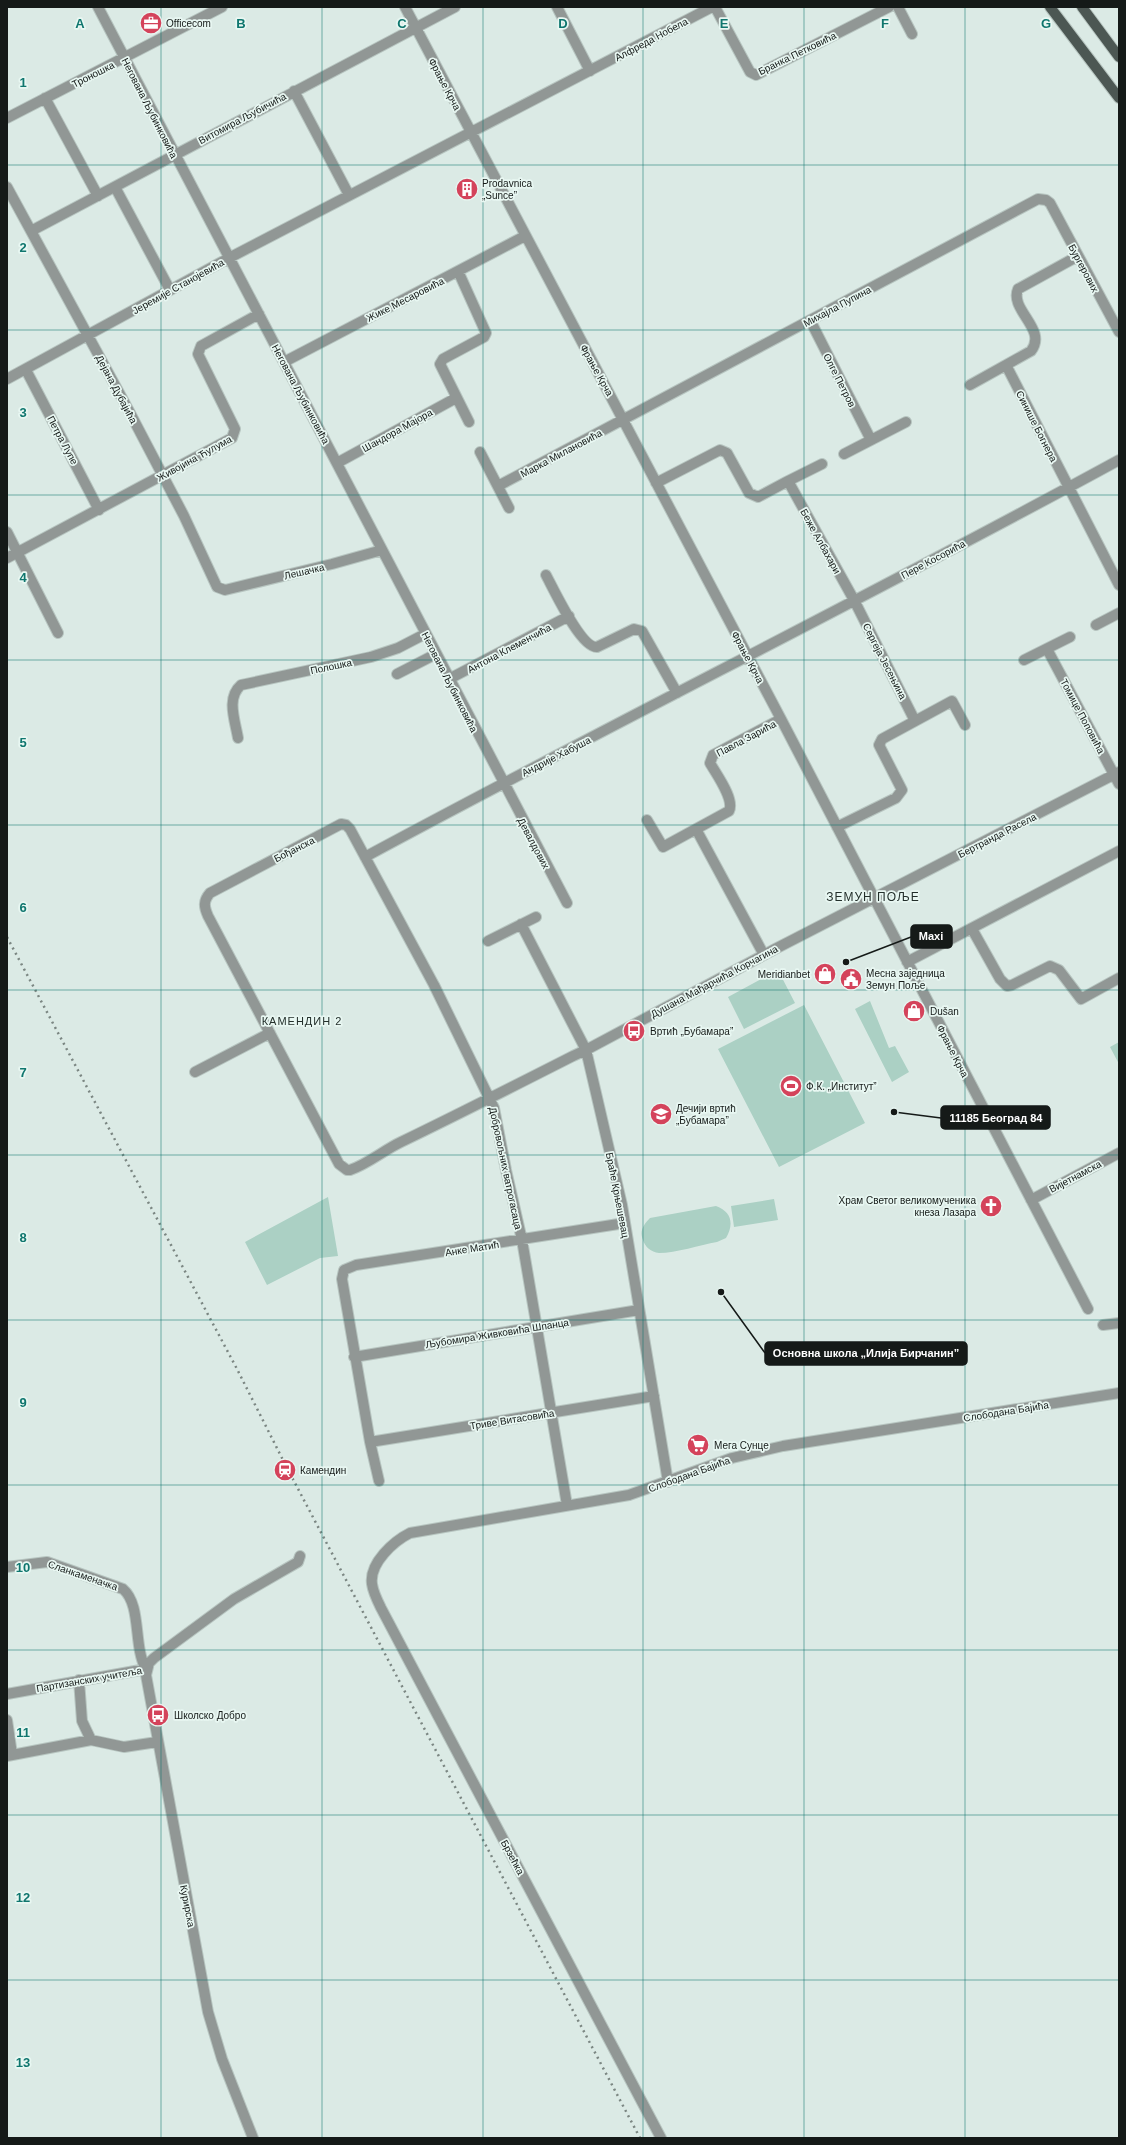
<svg xmlns="http://www.w3.org/2000/svg" width="1126" height="2145" viewBox="0 0 1126 2145" font-family="Helvetica,sans-serif">
  <style>
    .green { fill: #abd0c4 }
    .lines { fill: none; stroke-linecap: round; stroke-linejoin: round }
    .minor-casing { stroke: #b7c5c0; stroke-width: 12 }
    .primary-casing { stroke: #b7c5c0; stroke-width: 12 }
    .minor { stroke: #919795; stroke-width: 10 }
    .primary { stroke: #4c5753; stroke-width: 10 }
    .rail { stroke: #7b8682; stroke-width: 2.5; stroke-dasharray: 2 4; stroke-linecap: butt }
    .grid { fill: none; stroke: #0f766e; stroke-width: 1; stroke-opacity: 0.55 }
    .labels { text-anchor: middle; stroke-width: 3.5; stroke-linejoin: round; paint-order: stroke }
    .poi-label { font-size: 10px; fill: #151a18; stroke: #e8f7f2; text-anchor: start }
    .street-label { font-size: 10px; fill: #151a18; stroke: #e8f7f2 }
    .neighbourhood-label { font-size: 11px; letter-spacing: 1px; fill: #232f2b; stroke: #e8f7f2 }
    .quarter-label { font-size: 12px; letter-spacing: 1px; fill: #232f2b; stroke: #e8f7f2 }
    .grid-label { font-size: 13px; text-anchor: middle; font-weight: bold; fill: #0f766e; stroke: #e8f7f2; stroke-width: 3.5; stroke-linejoin: round; paint-order: stroke }
    .leader { fill: none; stroke: #151a18; stroke-width: 1.5 }
    .callout-dot { fill: #151a18; stroke: #e8f7f2; stroke-width: 1.5 }
    .callout { fill: #151a18; stroke: #151a18; stroke-width: 1.5 }
    .callout-label { font-size: 11px; text-anchor: middle; font-weight: bold; fill: #fff }
  </style>
  <rect width="100%" height="100%" fill="#dbeae5"/>
  <!-- green -->
  <path class="green" d="M778 970 795 1003 744 1029 728 997Z
    M870 1001 889 1048 895 1046 909 1072 892 1082 855 1009Z
    M804 1005 865 1123 779 1167 718 1049Z
    M1119 1042V1064L1110 1047Z
    M328 1197 338 1256 320 1258 267 1285 245 1242Z
    M774 1199 778 1220 734 1227 731 1206Z
    M716 1206C732 1212 734 1224 726 1238L717 1242C700 1245 676 1253 659 1253 651 1252 645 1247 643 1240 639 1231 644 1224 650 1218Z"/>
  <g class="lines">
    <!-- minor casing -->
    <g class="minor-casing">
      <path id="minor" d="M98 7 567 903
        M405 7 781 719 1088 1309
        M557 7 590 71
        M715 7 750 72 756 75 889 7
        M898 7 912 34
        M294 91 349 195
        M45 98 98 196
        M7 118 222 7
        M7 187 129 411 184 516 217 587 225 590 332 564 382 550
        M115 187 170 290
        M31 231 455 7
        M458 271 486 333 484 337 443 359 440 364 469 422
        M810 320 871 440
        M284 362 525 236
        M1006 365 1119 585
        M26 370 99 510
        M7 379 229 258 712 7
        M970 385 1031 351C1048 329 1009 310 1018 289L1078 256
        M480 452 509 508
        M844 454 906 422
        M337 463 456 398
        M788 481 822 464
        M656 483 720 450 727 453 749 493 758 497 788 481 854 600 915 721
        M498 486 1038 199 1046 200 1050 203 1119 332
        M7 532 58 633
        M7 558 232 438 235 429 198 354 201 346 259 314
        M546 575C554 590 581 648 597 647L634 629 642 631 677 693
        M1096 625 1119 613
        M1047 649 1119 784
        M1024 660 1070 637
        M397 674 436 654
        M449 679 569 616
        M238 738C235 720 226 698 241 685L371 657 398 648 425 634
        M647 820 663 847 696 829
        M837 827 896 798 902 790 879 745 882 739 952 701 965 725
        M365 857C615 722 870 596 1119 460
        M521 924 586 1050 622 1205 668 1482
        M972 929 1000 979 1007 986 1012 985 1050 966 1059 970 1081 999 1119 978
        M488 941 536 917
        M764 955 696 829 729 811C735 799 716 774 710 763L713 755 781 719
        M907 962 1119 851
        M195 1072 270 1033
        M1031 1200 1119 1153
        M1103 1325 1119 1323
        M354 1357 639 1310
        M370 1442 654 1396
        M379 1481 370 1442 342 1279 344 1270 356 1265 625 1223
        M567 1505 522 1240 506 1170 494 1108 434 985 350 829 346 825 341 824 210 893C203 901 204 907 208 916L339 1164 347 1170H350C368 1164 384 1150 401 1142 459 1114 516 1085 573 1056L586 1050 775 949 1119 772
        M7 1567 47 1562 123 1589C142 1605 133 1647 146 1669
        M79 1680 82 1721 91 1740
        M7 1694 146 1669
        M7 1720 12 1754
        M7 1756 91 1740 124 1747 157 1742
        M253 2138 222 2059 208 2012 146 1675 149 1663 154 1658 234 1599 298 1562 300 1556
        M661 2138 381 1608C377 1600 373 1592 372 1584 369 1563 394 1541 410 1533L629 1495 732 1458 783 1446 1119 1393"/>
    </g>
    <!-- primary casing -->
    <g class="primary-casing">
      <path id="primary" d="M1050 7 1119 98
        M1082 7 1119 57"/>
    </g>
    <!-- minor -->
    <use href="#minor" class="minor"/>
    <!-- primary -->
    <use href="#primary" class="primary"/>
    <!-- rail -->
    <path class="rail" d="M7 937 237 1369 286 1466 640 2138"/>
  </g>
  <!-- grid -->
  <path class="grid" d="M161 7V2138M322 7V2138M483 7V2138M643 7V2138M804 7V2138M965 7V2138M7 165H1119M7 330H1119M7 495H1119M7 660H1119M7 825H1119M7 990H1119M7 1155H1119M7 1320H1119M7 1485H1119M7 1650H1119M7 1815H1119M7 1980H1119"/>
  <!-- icons -->
  <defs>
    <g id="office-disc" transform="scale(1.15)"><circle r="9.5" fill="#d4435b" stroke="#e8f7f2"/><path d="M-6-3h4V-5.5h4V-3h4V5H-6ZM-1-4.5V-3h2v-1.5ZM-6 0V1H6V0Z" fill="#fff"/></g>
    <g id="building-disc" transform="scale(1.15)"><circle r="9.5" fill="#d4435b" stroke="#e8f7f2"/><path d="M-4-6H4V6H1V3H-1V6H-4ZM-2.5-4.3h1.7v1.8h-1.7ZM.8-4.3h1.7v1.8H.8ZM-2.5-1h1.7V.8h-1.7ZM.8-1h1.7V.8H.8Z" fill="#fff"/></g>
    <g id="shop-disc" transform="scale(1.15)"><circle r="9.5" fill="#d4435b" stroke="#e8f7f2"/><path d="M-5-2.5h2.3a2.7 3.5 0 0 1 5.4 0H5L5.5 6h-11ZM-1.5-2.5h3a1.5 2.3 0 0 0-3 0Z" fill="#fff"/></g>
    <g id="civic-disc" transform="scale(1.15)"><circle r="9.5" fill="#d4435b" stroke="#e8f7f2"/><path d="M-.6-6.5H3V-4.5H.6V-3L4-1V1h2V6H-6V1h2V-1L-.6-3ZM-1.2 2.5V6h2.4V2.5Z" fill="#fff"/></g>
    <g id="bus-disc" transform="scale(1.15)"><circle r="9.5" fill="#d4435b" stroke="#e8f7f2"/><path d="M-5-6H5V4H4V6H2V4H-2V6H-4V4H-5ZM-3.5-4V0h7V-4ZM-3.5 1.2v1.5H-2V1.2ZM2 1.2v1.5H3.5V1.2Z" fill="#fff"/></g>
    <g id="stadium-disc" transform="scale(1.15)"><circle r="9.5" fill="#d4435b" stroke="#e8f7f2"/><path d="M0-5a6.5 5 0 1 0 0 10a6.5 5 0 1 0 0-10ZM-3.5-1.8h7v3.6h-7Z" fill="#fff"/></g>
    <g id="school-disc" transform="scale(1.15)"><circle r="9.5" fill="#d4435b" stroke="#e8f7f2"/><path d="M0-5L7-2L0 1L-7-2ZM-4 1L0 2.5L4 1V4Q0 6-4 4Z" fill="#fff"/></g>
    <g id="church-disc" transform="scale(1.15)"><circle r="9.5" fill="#d4435b" stroke="#e8f7f2"/><path d="M-1.2-6h2.4v3.5h3.3v2.4h-3.3V6h-2.4V-.1h-3.3v-2.4h3.3Z" fill="#fff"/></g>
    <g id="supermarket-disc" transform="scale(1.15)"><circle r="9.5" fill="#d4435b" stroke="#e8f7f2"/><path d="M-6-5.5h2.5l.6 2H6L4.5 2H-2.5L-4.4-4H-6ZM-1.5 3.2a1.3 1.3 0 1 0 .1 0ZM3 3.2a1.3 1.3 0 1 0 .1 0Z" fill="#fff"/></g>
    <g id="station-disc" transform="scale(1.15)"><circle r="9.5" fill="#d4435b" stroke="#e8f7f2"/><path d="M-3-6H3Q5-6 5-4V2Q5 4 3 4L4.5 6H3L1.5 4h-3L-3 6H-4.5L-3 4Q-5 4-5 2V-4Q-5-6-3-6ZM-3.5-4v3h7v-3ZM-3.5 1v1.5H-2V1ZM2 1v1.5H3.5V1Z" fill="#fff"/></g>
  </defs>
  <g fill-rule="evenodd">
    <use href="#office-disc" x="151" y="23"/>
    <use href="#building-disc" x="467" y="189"/>
    <use href="#shop-disc" x="825" y="974"/>
    <use href="#civic-disc" x="851" y="979"/>
    <use href="#shop-disc" x="914" y="1011"/>
    <use href="#bus-disc" x="634" y="1031"/>
    <use href="#stadium-disc" x="791" y="1086"/>
    <use href="#school-disc" x="661" y="1114"/>
    <use href="#church-disc" x="991" y="1206"/>
    <use href="#supermarket-disc" x="698" y="1445"/>
    <use href="#station-disc" x="285" y="1470"/>
    <use href="#bus-disc" x="158" y="1715"/>
  </g>
  <g class="labels">
    <!-- poi labels -->
    <g class="poi-label">
      <text x="166" y="27">Officecom</text>
      <text x="482" y="187">Prodavnica<tspan x="482" dy="12">„Sunce”</tspan></text>
      <text x="866" y="977">Месна заједница<tspan x="866" dy="12">Земун Поље</tspan></text>
      <text x="810" y="978" text-anchor="end">Meridianbet</text>
      <text x="930" y="1015">Dušan</text>
      <text x="650" y="1035">Вртић „Бубамара”</text>
      <text x="806" y="1090">Ф.К. „Институт”</text>
      <text x="676" y="1112">Дечији вртић<tspan x="676" dy="12">„Бубамара”</tspan></text>
      <text x="976" y="1204" text-anchor="end">Храм Светог великомученика<tspan x="976" dy="12">кнеза Лазара</tspan></text>
      <text x="714" y="1449">Мега Сунце</text>
      <text x="300" y="1474">Камендин</text>
      <text x="174" y="1719">Школско Добро</text>
    </g>
    <!-- street labels -->
    <g class="street-label">
      <text transform="translate(651 39) rotate(-28)" y="4">Алфреда Нобела</text>
      <text transform="translate(797 53) rotate(-26)" y="4">Бранка Петковића</text>
      <text transform="translate(93 74) rotate(-27)" y="4">Троношка</text>
      <text transform="translate(445 84) rotate(62)" y="4">Фрање Крча</text>
      <text transform="translate(150 108) rotate(63)" y="4">Негована Љубинковића</text>
      <text transform="translate(242 118) rotate(-28)" y="4">Витомира Љубичића</text>
      <text transform="translate(1084 268) rotate(62)" y="4">Бургерових</text>
      <text transform="translate(178 286) rotate(-29)" y="4">Јеремије Станојевића</text>
      <text transform="translate(405 299) rotate(-27)" y="4">Жике Месаровића</text>
      <text transform="translate(837 306) rotate(-28)" y="4">Михајла Пупина</text>
      <text transform="translate(597 370) rotate(61)" y="4">Фрање Крча</text>
      <text transform="translate(840 380) rotate(63)" y="4">Олге Петров</text>
      <text transform="translate(117 389) rotate(62)" y="4">Дејана Дубајића</text>
      <text transform="translate(301 394) rotate(62)" y="4">Негована Љубинковића</text>
      <text transform="translate(1037 426) rotate(63)" y="4">Синише Богнера</text>
      <text transform="translate(397 430) rotate(-29)" y="4">Шандора Мајора</text>
      <text transform="translate(63 440) rotate(62)" y="4">Петра Лупе</text>
      <text transform="translate(561 453) rotate(-28)" y="4">Марка Милановића</text>
      <text transform="translate(194 458) rotate(-29)" y="4">Живојина Ћулума</text>
      <text transform="translate(821 541) rotate(61)" y="4">Беже Албахари</text>
      <text transform="translate(933 559) rotate(-28)" y="4">Пере Косорића</text>
      <text transform="translate(304 571) rotate(-13)" y="4">Лешачка</text>
      <text transform="translate(509 648) rotate(-28)" y="4">Антона Клеменчића</text>
      <text transform="translate(748 657) rotate(62)" y="4">Фрање Крча</text>
      <text transform="translate(885 661) rotate(63)" y="4">Сергеја Јесењина</text>
      <text transform="translate(331 666) rotate(-12)" y="4">Полошка</text>
      <text transform="translate(450 682) rotate(63)" y="4">Негована Љубинковића</text>
      <text transform="translate(1083 716) rotate(62)" y="4">Томице Поповића</text>
      <text transform="translate(746 738) rotate(-28)" y="4">Павла Зарића</text>
      <text transform="translate(556 756) rotate(-27)" y="4">Андрије Хабуша</text>
      <text transform="translate(997 835) rotate(-27)" y="4">Бертранда Расела</text>
      <text transform="translate(534 843) rotate(62)" y="4">Девалдових</text>
      <text transform="translate(294 849) rotate(-27)" y="4">Бођанска</text>
      <text transform="translate(714 981) rotate(-28)" y="4">Душана Мађарчића Корчагина</text>
      <text transform="translate(953 1051) rotate(63)" y="4">Фрање Крча</text>
      <text transform="translate(506 1168) rotate(78)" y="4">Добровољних ватрогасаца</text>
      <text transform="translate(1075 1176) rotate(-28)" y="4">Вијетнамска</text>
      <text transform="translate(618 1195) rotate(79)" y="4">Браће Крњешевац</text>
      <text transform="translate(472 1248) rotate(-9)" y="4">Анке Матић</text>
      <text transform="translate(497 1333) rotate(-9)" y="4">Љубомира Живковића Шпанца</text>
      <text transform="translate(1006 1411) rotate(-9)" y="4">Слободана Бајића</text>
      <text transform="translate(512 1419) rotate(-9)" y="4">Триве Витасовића</text>
      <text transform="translate(689 1474) rotate(-20)" y="4">Слободана Бајића</text>
      <text transform="translate(83 1575) rotate(19)" y="4">Сланкаменачка</text>
      <text transform="translate(89 1679) rotate(-10)" y="4">Партизанских учитеља</text>
      <text transform="translate(513 1857) rotate(62)" y="4">Брзећка</text>
      <text transform="translate(188 1906) rotate(79)" y="4">Курирска</text>
    </g>
    <!-- neighbourhood labels -->
    <g class="neighbourhood-label">
      <text x="302" y="1025">КАМЕНДИН 2</text>
    </g>
    <!-- quarter labels -->
    <g class="quarter-label">
      <text x="873" y="901">ЗЕМУН ПОЉЕ</text>
    </g>
  </g>
  <g class="grid-label">
    <text x="80" y="28">A</text>
    <text x="241" y="28">B</text>
    <text x="402" y="28">C</text>
    <text x="563" y="28">D</text>
    <text x="724" y="28">E</text>
    <text x="885" y="28">F</text>
    <text x="1046" y="28">G</text>
    <text x="23" y="87">1</text>
    <text x="23" y="252">2</text>
    <text x="23" y="417">3</text>
    <text x="23" y="582">4</text>
    <text x="23" y="747">5</text>
    <text x="23" y="912">6</text>
    <text x="23" y="1077">7</text>
    <text x="23" y="1242">8</text>
    <text x="23" y="1407">9</text>
    <text x="23" y="1572">10</text>
    <text x="23" y="1737">11</text>
    <text x="23" y="1902">12</text>
    <text x="23" y="2067">13</text>
  </g>
  <!-- callouts -->
  <path class="leader" d="M846 962L911 937M894 1112L941 1118M721 1292L765 1353"/>
  <g class="callout-dot">
    <circle cx="846" cy="962" r="4"/>
    <circle cx="894" cy="1112" r="4"/>
    <circle cx="721" cy="1292" r="4"/>
  </g>
  <g class="callout">
    <rect x="911" y="925" width="41" height="23" rx="4"/>
    <rect x="941" y="1106" width="109" height="23" rx="4"/>
    <rect x="765" y="1342" width="202" height="23" rx="4"/>
  </g>
  <g class="callout-label">
    <text x="931" y="940">Maxi</text>
    <text x="996" y="1122">11185 Београд 84</text>
    <text x="866" y="1357">Основна школа „Илија Бирчанин”</text>
  </g>
  <!-- border -->
  <rect width="1126" height="2145" fill="none" stroke="#151a18" stroke-width="16"/>
</svg>
